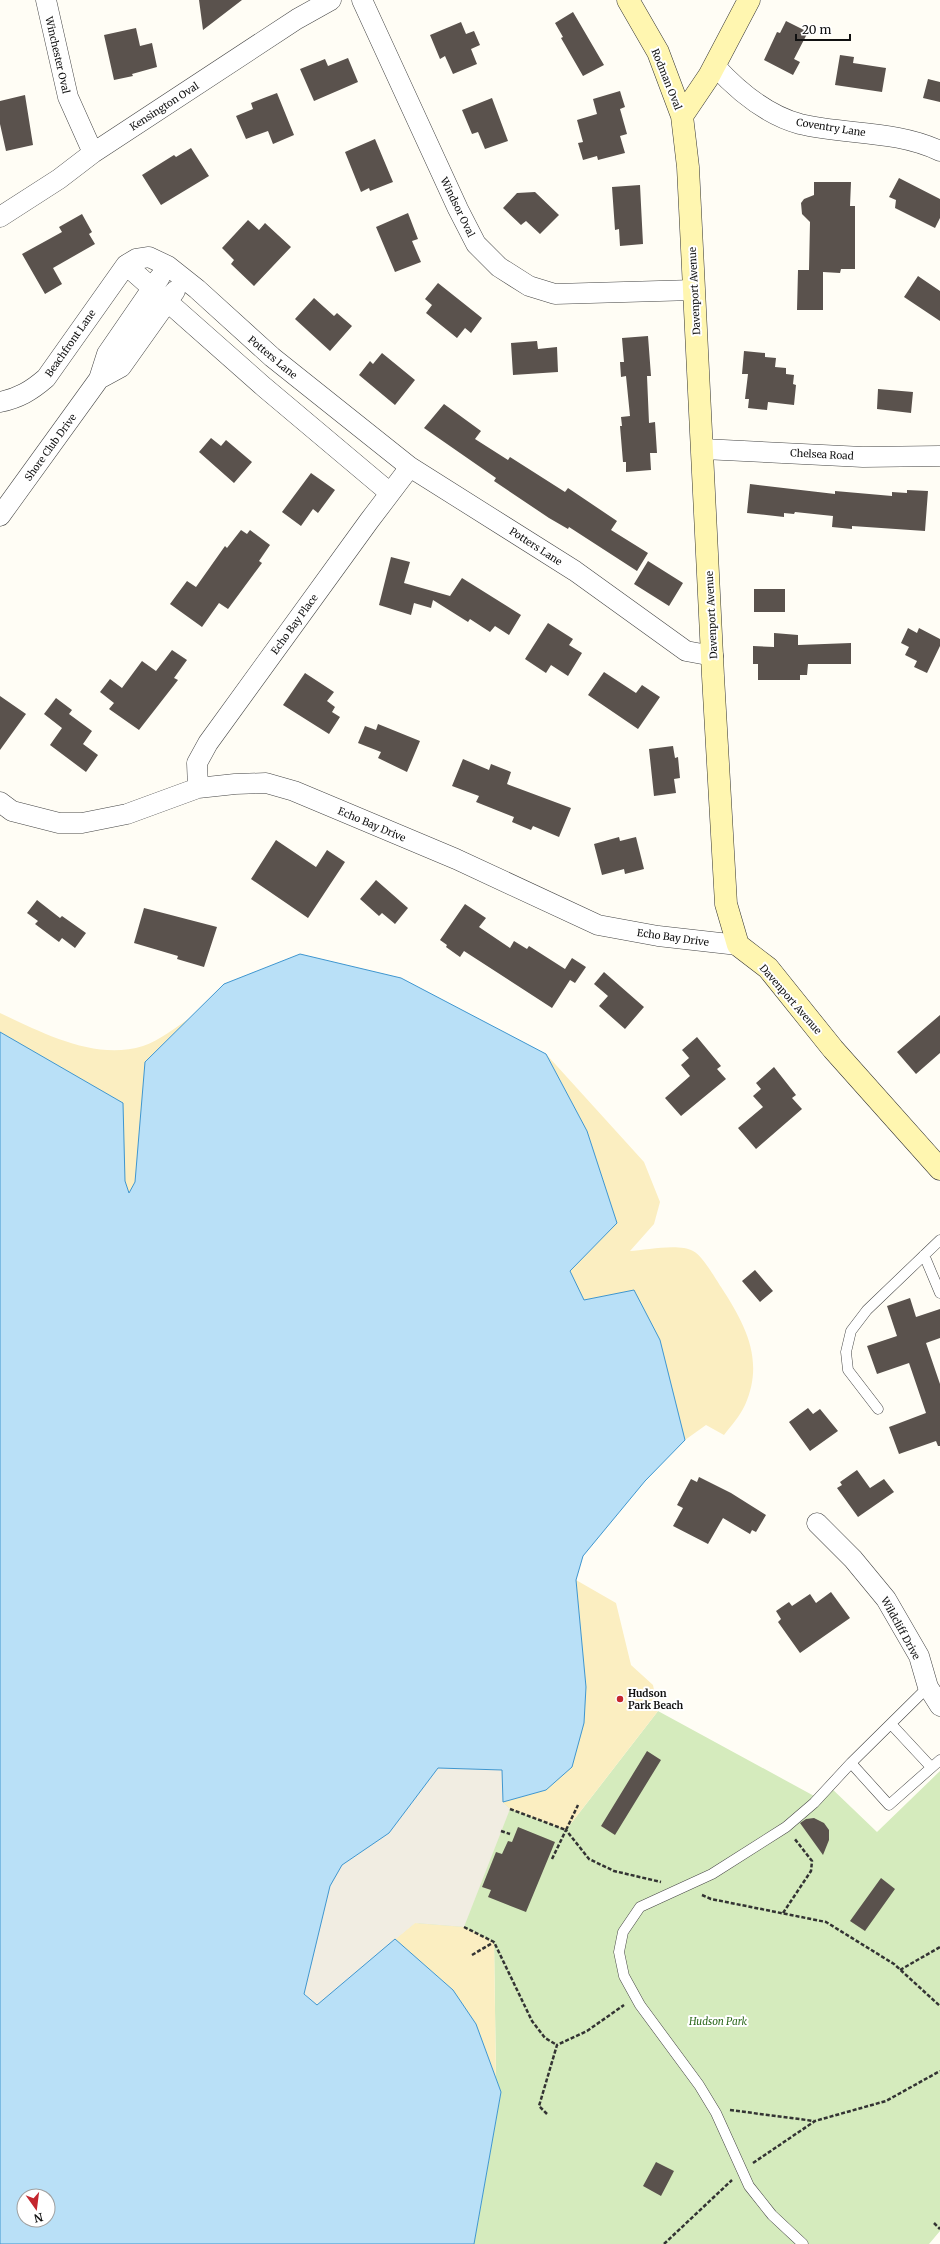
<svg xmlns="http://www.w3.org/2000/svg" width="940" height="2244" viewBox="0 0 940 2244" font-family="Merriweather,serif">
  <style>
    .green { fill: #d5ebbd }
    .sand { fill: #fbeec1 }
    .plaza { fill: #f1ede2 }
    .water { fill: #b9e0f7; stroke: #3f96cf; fill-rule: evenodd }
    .building { fill: #5a524d }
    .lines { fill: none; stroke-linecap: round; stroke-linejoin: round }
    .lane-casing { stroke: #444; stroke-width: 11 }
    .street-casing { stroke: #444; stroke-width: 21 }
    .secondary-casing { stroke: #333; stroke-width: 23 }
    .path { stroke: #333; stroke-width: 2.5; stroke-dasharray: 4 2; stroke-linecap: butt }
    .lane { stroke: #fff; stroke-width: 10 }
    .street { stroke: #fff; stroke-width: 20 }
    .secondary { stroke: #fff6b0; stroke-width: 22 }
    .poi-dot { fill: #c4262e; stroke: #fff; stroke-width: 1.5 }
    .labels { text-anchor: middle; stroke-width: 4; stroke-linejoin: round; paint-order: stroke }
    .street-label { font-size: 10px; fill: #111; stroke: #fff }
    .poi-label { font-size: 10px; font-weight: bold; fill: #111; stroke: #fff; text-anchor: start }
    .park-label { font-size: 10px; font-style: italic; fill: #2f6b1f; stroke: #fff }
  </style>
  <rect width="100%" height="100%" fill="#fffdf5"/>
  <!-- green -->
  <path class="green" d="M658 1711 816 1797 828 1785 877 1832 940 1771V2231L929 2244H474L501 2092 496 2078 494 1942 415 1923 395 1939 438 1768 566 1830Z"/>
  <!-- sand -->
  <path class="sand" d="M0 1013C43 1033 95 1061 143 1046 159 1041 176 1027 190 1018L145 1062 135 1182 129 1194 125 1181 18 1044 0 1032Z
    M546 1054 644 1162 660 1202 654 1224 630 1251C646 1250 679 1243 693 1251 702 1255 715 1278 721 1287 745 1324 765 1360 745 1405 740 1416 731 1426 724 1435L706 1425 685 1440 660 1340 584 1300 569 1271 617 1223 587 1131Z
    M576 1580 616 1603 631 1665 653 1685 658 1711 566 1830 510 1809 503 1802 546 1790 584 1723 586 1687Z
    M415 1923 464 1927 494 1942 496 2078 476 2024 453 1990 395 1939Z"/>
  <!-- plaza -->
  <path class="plaza" d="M438 1768 502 1770 503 1802 510 1809 464 1927 415 1923 317 2005 304 1993 330 1886 342 1865 389 1833Z"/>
  <!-- water -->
  <path class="water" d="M300 954 401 978 546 1054 587 1131 617 1223 570 1271 584 1300 634 1290 660 1340 685 1440 645 1481 583 1556 576 1580 586 1687 584 1723 572 1767 546 1790 503 1802 502 1770 438 1768 389 1833 342 1865 330 1886 304 1994 317 2005 395 1939 453 1990 476 2024 501 2092 474 2244H0V1032L123 1103 125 1181 129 1193 135 1182 145 1062 224 984ZM24 2196H48V2220H24Z"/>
  <!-- building -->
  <path class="building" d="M199 0H242L203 30Z
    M573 12 604 65 583 76 561 38 563 37 555 23Z
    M786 21 808 32 794 59 800 62 793 75 764 60 777 32 780 33Z
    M461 22 466 34 474 31 480 45 471 49 477 64 453 74 445 56 440 59 430 35Z
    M136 28 140 46 152 43 157 67 132 74 133 76 114 80 104 35Z
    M840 55 854 57 853 63 886 68 882 92 835 85Z
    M348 58 358 82 314 101 300 69 325 59 328 66Z
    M928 79 940 82V102L923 98Z
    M620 91 625 107 620 109 627 134 620 136 625 153 598 160 597 156 583 160 578 143 583 142 577 120 597 114 593 99Z
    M277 93 294 135 273 144 268 131 246 139 236 116 253 109 251 103Z
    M25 95 33 145 6 151 0 124V101Z
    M492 98 508 141 485 149 478 132 472 134 462 110Z
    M375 139 393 182 370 191 369 188 361 192 345 152Z
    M191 148 209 176 161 205 142 175 174 155 176 157Z
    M899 178 940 199V218L935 228 895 208 896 200 889 197Z
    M814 182H851L850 206H855V269H841L840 273 823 272V310H797L798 270H809L810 222 802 214 801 203 804 199 814 195Z
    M640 185 643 244 620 246 619 229 615 230 612 187Z
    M535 192 559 215 540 234 526 221 521 225 503 208 517 193Z
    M408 213 418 239 412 241 421 262 395 272 376 227Z
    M82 214 92 232 89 234 95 244 53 268 62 284 45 294 22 254 62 232 59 227Z
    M248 220 259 230 265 223 291 247 254 286 231 264 234 260 222 248Z
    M918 276 940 291V321L904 297Z
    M438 283 482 318 471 333 465 328 457 338 426 313 432 305 425 299Z
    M314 298 334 316 337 313 352 326 330 351 295 319Z
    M648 336 651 376H647L649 423 655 422 657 453H650L651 470 626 472V462H623L620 426H622L621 417 630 416 626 376 621 377 620 362H624L622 338Z
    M537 341 538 349 557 347 558 372 513 375 511 343Z
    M744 351 765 353V357L776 358 775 367 786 368V374L794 375 793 384 796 385 794 405 768 402 767 410 748 408 749 399H745L748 374H742Z
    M382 353 415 380 395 405 359 375 370 361 373 364Z
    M878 389 913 392 911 413 877 409Z
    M444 404 481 431 475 439 508 460 510 457 565 492 568 488 617 521 611 530 648 553 637 571 569 527 568 529 549 518 494 481 496 478 424 428Z
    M211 438 221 446 226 440 252 462 234 483 199 452Z
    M311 473 335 490 318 513 313 509 301 526 282 512Z
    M750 484 835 494V491L892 496V492L907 493V490L928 491 925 531 852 526V529L832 527 833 516 795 512 794 514 784 513V517L747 513Z
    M241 530 247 534 250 530 270 545 259 561 262 563 228 609 219 603 202 627 170 604 187 581 196 587 225 546 227 548Z
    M391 557 410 562 404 583 450 596 462 578 521 615 509 635 495 626 490 632 470 619 468 622 433 600 431 608 414 603 411 615 379 605Z
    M648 561 683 583 669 606 634 584Z
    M754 589H785V612H754Z
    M548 623 573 639 569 645 582 653 568 676 551 665 546 673 525 659Z
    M908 628 917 633 919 628 940 639V646L927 673 914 667 917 661 905 655 909 647 901 643Z
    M774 633 798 635V645L851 643V664H808L807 675H800V680H758V664H753V646L774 647Z
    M172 650 187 660 174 678 178 680 139 730 109 709 114 703 100 692 110 679 122 688 142 661 156 671Z
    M604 672 636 693 642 685 660 697 638 729 588 695Z
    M305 673 334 692 327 701 335 707 332 712 340 717 329 734 283 705Z
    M0 696 26 714 0 750Z
    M56 698 72 710 69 714 92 731 83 744 98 755 86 772 50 745 62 728 44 714Z
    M378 724 420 741 407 772 378 758 381 752 358 743 365 726 376 730Z
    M673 746 675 758 678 757 680 778 674 779 676 793 654 796 649 749Z
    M463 759 489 770 491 764 511 772 507 784 571 808 559 837 533 826 531 830 512 822 514 817 476 802 479 796 452 786Z
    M619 837 620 841 636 837 644 869 625 874 624 869 602 875 594 844Z
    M276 840 316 867 327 850 345 862 308 918 251 879Z
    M376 880 408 908 395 924 382 913 379 916 360 899Z
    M37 900 60 918 62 916 86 933 75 948 62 938 59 942 35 924 38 921 27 913Z
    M465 904 486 918 479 927 510 948 514 941 527 949 529 946 565 969 572 958 586 967 575 983 570 980 552 1008 464 951 460 957 446 947 447 945 440 940Z
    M144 908 217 927 204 967 177 959 178 956 134 943Z
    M604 972 644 1007 625 1029 599 1006 608 996 594 984Z
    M940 1015V1053L916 1074 897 1052Z
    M697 1037 721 1066 717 1069 726 1079 681 1116 665 1098 690 1076 681 1065 689 1058 682 1050Z
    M774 1067 796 1095 792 1098 802 1109 756 1149 738 1128 763 1107 753 1096 761 1089 756 1083Z
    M755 1270 773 1291 760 1302 742 1281Z
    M910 1298 916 1317 940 1309V1338L926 1343 940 1384V1446H938L936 1441 899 1454 889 1427 926 1413 909 1363 877 1374 867 1346 897 1336 887 1306Z
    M808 1408 813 1414 820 1409 838 1431 810 1451 789 1422Z
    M857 1470 870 1488 884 1479 894 1492 858 1517 837 1488 842 1485 840 1482Z
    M699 1477 731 1493 766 1515 756 1532 752 1530 750 1534 723 1518 708 1544 673 1526 683 1508 677 1505 691 1479 697 1482Z
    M831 1592 850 1618 800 1653 778 1622 781 1619 776 1611 789 1602 792 1606 810 1594 816 1603Z
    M647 1751 661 1760 615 1835 601 1826Z
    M814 1818 824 1823 829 1830V1840L823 1855 800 1823 806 1819Z
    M518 1827 555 1842 526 1912 488 1897 491 1890 482 1887 496 1852 502 1854 508 1841 512 1842Z
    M881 1878 895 1889 865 1931 850 1921Z
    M656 2162 674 2171 661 2196 643 2186Z"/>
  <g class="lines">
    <!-- lane casing -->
    <g class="lane-casing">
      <path id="lane" d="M924 1255 940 1293
        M878 1409 848 1370 846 1352 851 1331 867 1310 940 1240
        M928 1687 851 1763 889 1805 940 1760
        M891 1724 931 1767
        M803 2244 772 2215 749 2186 716 2113 699 2085 640 2005 624 1976 619 1952 623 1932 640 1907 712 1874 786 1827 814 1803 851 1763"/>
    </g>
    <!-- street casing -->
    <g class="street-casing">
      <path id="street" d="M46 0 68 97 93 153
        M362 0 458 209 476 244 499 267 529 286 555 294 694 290
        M715 66C737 90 767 115 800 124 846 135 896 130 940 151
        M0 217 59 179 93 153 297 19 331 0
        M126 265 264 387 390 493
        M99 379 121 367 175 291
        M0 402C19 398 31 391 46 378L126 265 136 259 149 257 168 266 197 289 272 357 410 467 575 571 686 651 713 656
        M703 449 863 457 940 456
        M0 516 99 379 107 354 160 277
        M198 788 197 763 208 743 369 521 410 467
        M0 802 12 811 59 823H82L127 814 198 788 235 784 266 783 294 791 337 809 456 859 598 925 658 936 738 945
        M817 1523 853 1559 886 1599 919 1656 928 1687 940 1706"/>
    </g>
    <!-- secondary casing -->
    <g class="secondary-casing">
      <path id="secondary" d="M628 0 658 52 682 116 688 167 713 676 726 904 738 945 768 968 833 1049 940 1169
        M682 116 709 76 749 0"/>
    </g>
    <!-- path -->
    <path class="path" d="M510 1809 566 1830 578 1805
      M501 1831 510 1834
      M552 1859 566 1830 589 1859 614 1871 661 1882
      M702 1895 711 1899 826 1922 894 1964 940 2006
      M783 1913 811 1871 812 1861 794 1838
      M464 1927 494 1942 532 2021 545 2038 557 2045
      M472 1955 494 1942
      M900 1970 940 1947
      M730 2110 814 2121
      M547 2114 539 2106 557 2045 587 2031 624 2005
      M753 2163 815 2121 886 2101 940 2071
      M934 2223 940 2229
      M664 2244 732 2180"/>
    <!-- lane -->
    <use href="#lane" class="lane"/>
    <!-- street -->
    <use href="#street" class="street"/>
    <!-- secondary -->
    <use href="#secondary" class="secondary"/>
  </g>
  <!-- markers -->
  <circle class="poi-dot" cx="620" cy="1699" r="4"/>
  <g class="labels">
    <!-- street labels -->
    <g class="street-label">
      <text transform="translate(58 55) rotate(77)" y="4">Winchester Oval</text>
      <text transform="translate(667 79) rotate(68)" y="4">Rodman Oval</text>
      <text transform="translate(164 106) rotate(-33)" y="4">Kensington Oval</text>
      <text transform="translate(831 127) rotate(9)" y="4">Coventry Lane</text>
      <text transform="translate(458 207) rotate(64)" y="4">Windsor Oval</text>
      <text transform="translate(694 291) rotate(-93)" y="4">Davenport Avenue</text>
      <text transform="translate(70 343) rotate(-55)" y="4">Beachfront Lane</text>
      <text transform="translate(273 357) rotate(40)" y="4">Potters Lane</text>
      <text transform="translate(50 447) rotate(-54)" y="4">Shore Club Drive</text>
      <text transform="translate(822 454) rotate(3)" y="4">Chelsea Road</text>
      <text transform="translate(536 546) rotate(33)" y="4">Potters Lane</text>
      <text transform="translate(711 615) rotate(-93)" y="4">Davenport Avenue</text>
      <text transform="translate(294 624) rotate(-54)" y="4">Echo Bay Place</text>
      <text transform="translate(372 824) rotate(23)" y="4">Echo Bay Drive</text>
      <text transform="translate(673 937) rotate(8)" y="4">Echo Bay Drive</text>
      <text transform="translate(791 999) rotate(49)" y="4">Davenport Avenue</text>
      <text transform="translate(901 1628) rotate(61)" y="4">Wildcliff Drive</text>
    </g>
    <!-- poi labels -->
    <g class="poi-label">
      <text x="628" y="1697">Hudson<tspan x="628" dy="12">Park Beach</tspan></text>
    </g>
    <!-- park labels -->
    <g class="park-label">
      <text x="718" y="2025">Hudson Park</text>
    </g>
  </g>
  <!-- north arrow -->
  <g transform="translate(36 2208) rotate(166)"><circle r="19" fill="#ffffff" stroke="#a0a0a0"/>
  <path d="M0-3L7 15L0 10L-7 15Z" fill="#c4262e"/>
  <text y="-6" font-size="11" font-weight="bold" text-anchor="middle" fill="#111111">N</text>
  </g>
  <!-- scale -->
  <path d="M796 34v6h54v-6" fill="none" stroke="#111111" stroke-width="2"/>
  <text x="802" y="34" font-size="12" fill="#111111" stroke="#ffffff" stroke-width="3" paint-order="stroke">20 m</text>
</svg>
